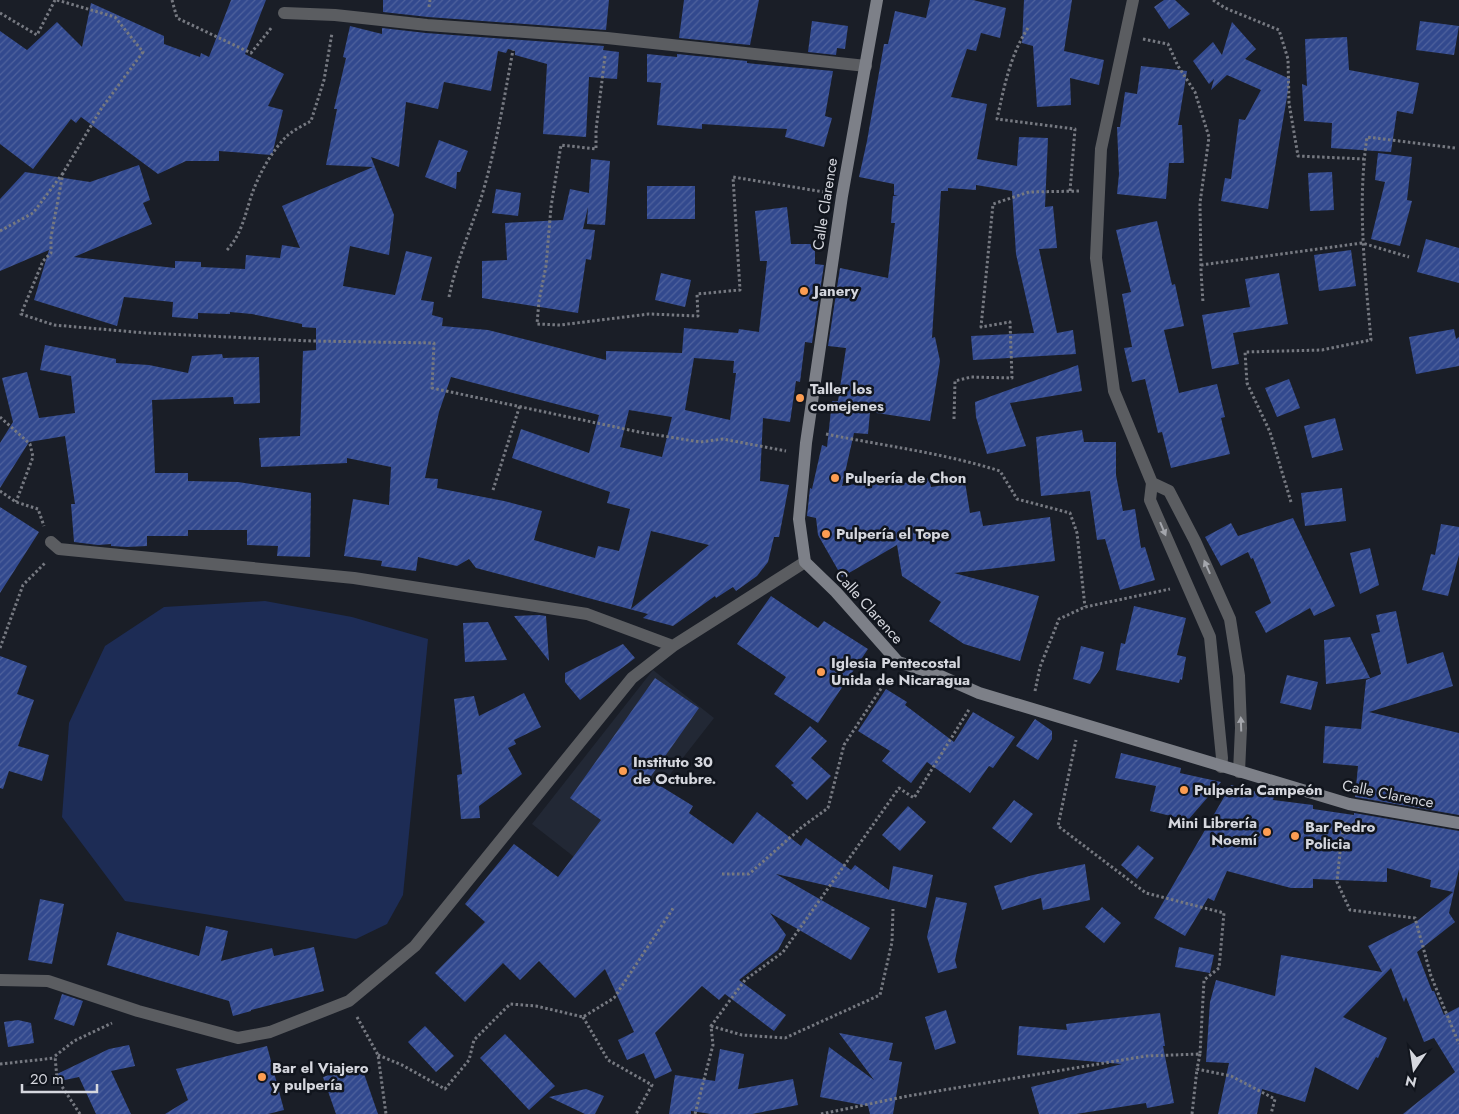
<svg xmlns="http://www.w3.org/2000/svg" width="1459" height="1114" viewBox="0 0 1459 1114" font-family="Jost,sans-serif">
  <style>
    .built { fill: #222835 }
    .pitch { fill: #1d2c55 }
    .building { fill: url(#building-hatch); fill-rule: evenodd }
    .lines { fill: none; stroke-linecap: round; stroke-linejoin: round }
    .path { stroke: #767981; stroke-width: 3; stroke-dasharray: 2.5 2.5; stroke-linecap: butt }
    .street { stroke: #5b5d61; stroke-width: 12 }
    .secondary { stroke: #7d8088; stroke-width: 12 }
    .oneway { fill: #a4a6ac }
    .poi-dot { fill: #fc9d52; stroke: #11151d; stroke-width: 2 }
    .labels { text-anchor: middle; stroke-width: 5; stroke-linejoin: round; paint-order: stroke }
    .street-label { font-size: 15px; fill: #d5d7de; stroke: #11151d }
    .poi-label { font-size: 15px; font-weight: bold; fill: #d5d7de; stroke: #11151d; text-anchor: start }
  </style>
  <defs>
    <pattern id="building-hatch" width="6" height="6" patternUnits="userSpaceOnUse" patternTransform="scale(1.25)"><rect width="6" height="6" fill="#32498e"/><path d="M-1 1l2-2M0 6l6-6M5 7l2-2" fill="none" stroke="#4f629d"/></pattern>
  </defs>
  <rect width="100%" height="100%" fill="#1a1e27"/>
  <!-- built -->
  <path class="built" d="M653 670 714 718 625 832 596 874 532 824Z"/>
  <!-- pitch -->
  <path class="pitch" d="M265 601 352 617 428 639 403 895 387 924 356 939 125 901 62 817 69 723 105 646 164 607Z"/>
  <!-- building -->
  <path class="building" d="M231 0H266L245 54 284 74 268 106 283 110 272 155 219 151V161H186L158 174 81 117 76 123 71 119 33 169 0 144V31L27 50 57 22 82 47 91 3 164 36V44L200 57 201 53 209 57Z
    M383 0H609L606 30 428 17 383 12Z
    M684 0H759L750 45 679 38Z
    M930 0H973L1006 8 1000 38 981 33 976 51 967 49 951 97 987 104 977 159 1017 166 1019 137 1048 138 1045 207 1053 206 1057 248 1039 249 1057 333 1073 330 1076 354 973 360 971 336 1034 333 1016 254 1012 191 976 185V190L948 188V191H941L932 338 935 337 940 361 930 421 870 412 868 434 854 433 842 486 903 477 904 483 929 478 931 487 965 482 970 513 980 511 983 526 1050 517 1055 561 954 573 1039 596 1020 661 964 644 929 621 941 602 902 576 897 545 842 577 818 535 816 518 807 516 810 488 812 489 822 445 827 447 832 401H838L846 348 828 346 840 268 888 278 895 223H891L893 196H898L894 195V184L859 177 867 141 884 44H888L895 11 926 18Z
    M1024 0H1072L1064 51 1104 60 1099 85 1070 78 1071 105 1037 107 1033 46 1022 43Z
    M1164 0H1175L1190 14 1169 29 1154 7Z
    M812 21 848 26 845 49 837 48 836 55 808 52Z
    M1420 21 1459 26 1454 55 1416 50Z
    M1232 22 1256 49 1245 59 1290 79 1268 209 1221 201 1225 178 1231 179 1239 119 1245 120 1261 90 1227 75 1211 90 1214 79 1209 84 1193 61 1213 42 1222 55Z
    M350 26 382 34V28L426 33 604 46 603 50 619 52 617 79 589 77 586 137 543 134 547 64 515 55V51L508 49 506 53 498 51 491 91 444 82 438 109 406 102 399 167 371 157 394 215 389 255 350 246 343 286 395 295 406 251 432 257 421 300 434 302 432 315 443 318 442 326 488 330 606 360V351L682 353 684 328 738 333 739 329 759 332 767 261H760L755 211 787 207 791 244H815V264L824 265 812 343 805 342 800 382 796 381 790 422 763 418 760 481 789 485 779 537H774L768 562 757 576 736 591 733 587 716 598 715 596 673 626 643 618 648 614 476 568 469 559 457 566 418 557 416 571 381 566 382 561 344 556 353 499 389 505 391 467 347 458V463L261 467 259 438 300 436 303 351 316 350V328L302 327V324L252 314 230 312V314L198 313V319L172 317 173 302 124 297 117 326 34 300 49 250 0 271V199L25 172 90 182 139 165 150 200 143 203 152 224 74 257 175 268V261L201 262V267L245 269 246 255 280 258 282 245 300 248 282 206 373 167 326 165 337 109H334L346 58 343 57ZM694 358 734 361 733 373H736L730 420 685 410ZM451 377 599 415 589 453 521 429 512 458 610 492 607 503 630 509 619 551 598 546 595 558 534 540 542 511 504 501 437 488 438 479 425 478 439 412ZM629 410 672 417 662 457 620 447ZM651 531 709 545 631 609Z
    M1347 37 1349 70 1419 83 1413 114 1397 111 1391 152 1331 148 1332 123 1304 121 1302 84 1307 86 1305 39Z
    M647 54 677 57V54L747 61V63L756 64 833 71 825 116 832 118 824 147 785 137 787 129 702 124V129L657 125 661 83 647 82Z
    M1141 66 1187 71 1178 125H1182L1184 163H1169L1166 199 1117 194 1119 174 1117 127H1120L1125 92 1137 94Z
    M439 140 468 151 460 172H457L456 189 425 177Z
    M1378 153 1412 157 1407 200 1412 201 1400 246 1371 239 1385 182 1375 180Z
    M591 159 610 161 605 225 587 224 588 207 583 229 595 230 591 260 586 259 578 313 482 298V261L507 260 505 223 563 220 570 189 589 193Z
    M1332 172 1334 210 1310 211 1308 173Z
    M647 186H695V219H647Z
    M496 189 521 193 518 216 492 213Z
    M1157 221 1172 285 1175 284 1184 326 1164 330 1179 393 1217 384 1225 417 1221 418 1230 454 1171 468 1162 432 1158 433 1145 379 1132 382 1124 348 1132 347 1122 294 1131 292 1116 230Z
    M1426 239 1459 248V283L1417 272Z
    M1351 250 1356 286 1319 291 1314 255Z
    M661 273 691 280 685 307 655 300Z
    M1279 273 1288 324 1233 333 1239 364 1212 369 1202 315 1250 307 1245 279Z
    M1454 329 1456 339 1459 337V366L1416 374 1409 337Z
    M45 345 116 359V363L149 365 188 373 192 356 222 354 223 358 259 357 260 403 234 404 233 397 152 400 155 473H188V481L238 482 311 493 310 557 277 556 278 546 247 545V530H188V536H147V546L127 547 111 546V544L98 545 74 542 71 504H75L65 436 29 442 0 488V443L13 422 2 378 27 372 39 418 75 413 71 376 40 370Z
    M1078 365 1082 391 1010 403 1026 446 987 454 976 417 975 402Z
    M1289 379 1300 408 1277 417 1265 388Z
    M1335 418 1343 450 1312 458 1304 426Z
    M1082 430 1084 442H1116V475L1123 511 1135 509 1141 548 1145 547 1155 580 1120 590 1105 539 1097 540 1090 491 1041 496 1036 437Z
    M1342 488 1346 521 1305 526 1301 493Z
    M0 507 39 532 0 593Z
    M1293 518 1335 606 1314 616 1310 608 1266 633 1255 612 1271 603 1253 558 1251 559 1248 552 1221 566 1205 537 1231 523 1238 536Z
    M1441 524 1459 527V555L1448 596 1422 590 1431 554 1435 555Z
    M1370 548 1379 585 1360 594 1350 553Z
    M771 596 818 628 824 621 868 649 818 723 774 694 786 677 737 644Z
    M1134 606 1186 618 1177 655 1186 657 1182 680 1180 679 1179 683 1116 670 1121 643 1125 644Z
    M1396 611 1407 664 1443 652 1453 686 1369 712 1459 733V815L1355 797 1358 766 1323 763 1325 726 1361 729 1366 680 1381 674 1371 634 1380 632 1376 615Z
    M539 615 546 616 549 661 514 616Z
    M488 622 507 660 465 662 463 623Z
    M1350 637 1370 678 1326 684 1324 640Z
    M623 644 635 658 580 700 565 682V673Z
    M1081 646 1104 652 1100 669 1090 684 1073 679Z
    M0 656 27 666 17 694 34 700 18 746 49 755 42 781 9 771 3 789 0 788Z
    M1287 675 1318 682 1311 710 1280 703Z
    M655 678 699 708 649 779 693 806 689 813 733 844 757 812 801 846 806 838 851 870 855 865 889 890 893 866 933 875 926 908 776 874 870 928 851 960 770 913 786 935 778 950 739 980 786 1015 774 1031 725 994 719 1000 702 986 655 1033 672 1071 655 1079 644 1053 627 1060 618 1040 634 1032 605 969 575 998 539 961 520 980 503 963 465 1002 435 973 485 922 465 904 514 844 558 877 601 820 570 798Z
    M886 689 907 702 905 705 954 742 973 712 1015 737 993 768 989 766 970 793 927 762 911 783 882 761 890 751 858 731Z
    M524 693 541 727 514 740 516 744 508 748 522 774 479 806 480 818 461 819 457 775 462 774 454 699 474 696 479 716Z
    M1035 719 1052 731V739L1038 760 1016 746Z
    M810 726 827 741 811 758 831 776 807 800 791 785 794 783 775 766Z
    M1121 753 1181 768 1180 773 1221 782 1188 820 1150 811 1156 786 1115 778Z
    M1231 785 1274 796 1273 800 1313 805V809L1354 815V813L1459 831V869L1449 913 1455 922 1417 952 1432 991H1434L1444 1015 1459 1007V1114H1403L1455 1072 1434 1038 1424 1042 1406 997 1404 1002 1391 968 1343 1017 1387 1038 1378 1058 1376 1057 1358 1090 1315 1067 1305 1102 1262 1089 1257 1114H1218L1229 1063 1206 1062 1210 1002 1216 980 1275 996 1281 955 1382 972 1368 946 1417 921 1453 892 1430 887 1431 880 1387 868V882L1313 879V888H1291L1227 871 1214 901 1208 898 1185 936 1154 918Z
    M1014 800 1033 814 1011 843 992 828Z
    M908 806 926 822 900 851 882 835Z
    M1138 845 1154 858 1137 879 1121 865Z
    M1085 864 1090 900 1043 910 1041 898 1002 910 994 886 1033 875Z
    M936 897 967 903 955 960 957 968 938 973 927 937Z
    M40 899 64 904 52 964 28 960Z
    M1102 907 1121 923 1104 943 1085 927Z
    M206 926 228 931 221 961 272 948 274 956 314 947 324 991 251 1010V1011L233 1016 229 1001 107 965 117 932 199 956Z
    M1179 947 1214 955 1210 973 1175 967Z
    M62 994 83 1001 74 1026 54 1019Z
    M946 1010 956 1043 935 1050 925 1017Z
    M1160 1013 1165 1046H1163L1174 1103 1147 1108 1146 1103 1076 1114H1039L1031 1087 1122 1064 1017 1055 1019 1026 1067 1030 1066 1024Z
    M18 1020 31 1023 34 1043 8 1047 4 1022Z
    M425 1026 454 1056 436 1072 408 1042Z
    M839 1033 893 1043 889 1060 902 1062 893 1114H870L868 1106 820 1097 829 1047 874 1080Z
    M505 1034 555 1086 529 1110 480 1058Z
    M129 1045 135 1066 111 1071 131 1114H96L79 1077 60 1081 57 1074 109 1049Z
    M267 1046 284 1110 268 1114H165L188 1100 176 1069Z
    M720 1049 744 1054 738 1089 793 1079 798 1105 752 1114H711L691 1111V1114H669L675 1075 715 1081Z
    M361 1065 378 1114H336L323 1077Z
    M586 1089 604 1096 595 1114H585L549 1097Z"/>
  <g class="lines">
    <!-- path -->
    <path class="path" d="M57 0 115 17 143 52 101 109 63 173 51 237V253L43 261 21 314 54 325 146 333 311 341 434 343 432 388 639 432 700 442 723 439 786 451
      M172 0 177 18 251 53 272 27
      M1213 0 1225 8 1279 30 1288 59 1289 103 1298 156 1364 159
      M429 7 430 0
      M0 13 37 35 55 0
      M1028 28C1010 55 1004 88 997 119L1075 129 1070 191
      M1143 39 1168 44 1178 66 1195 92 1209 137 1200 203 1201 271 1203 303
      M605 56 596 130V149L561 145 551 207 546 266 539 301 537 324 560 325 649 314 698 316 697 294 740 290 733 177 824 192
      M0 231 33 213 63 173
      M227 250C242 234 245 214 252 194 259 174 272 150 288 135 295 129 304 125 311 121L324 80 332 33
      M1201 265 1362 243 1409 257
      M449 297C456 262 471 229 482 195 496 148 504 99 513 50
      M0 417 30 444 33 457 16 502
      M954 419 955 381 971 377 1012 378 1010 322 981 327 993 204 1029 192 1081 191
      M826 434C885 446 943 453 1000 471L1017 499 1070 513 1077 533 1085 607
      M493 490 520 405
      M0 491 16 502 38 509 44 526
      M1291 502 1270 432 1247 383 1245 352 1322 350 1371 340C1365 272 1357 205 1367 137L1455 148
      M0 648 23 585 46 562
      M1035 691 1040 667 1059 619 1085 607 1170 589
      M1345 822 1341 842 1337 882 1350 910 1415 918 1431 976 1459 1044
      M722 874H749L802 827 828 808 844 745 888 678
      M357 1017 378 1055 386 1114
      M583 1017 608 1060 652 1085 636 1114
      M711 1026 742 1035 785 1038 880 995 892 942 893 909
      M1200 1054 1197 1069 1231 1076 1275 1099 1271 1114
      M378 1055 402 1065 445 1089 469 1060 474 1040 510 1004 536 1006 583 1017 614 998 674 907
      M0 1064 55 1058
      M80 1114 57 1079 55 1056 74 1041 112 1023
      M695 1114 713 1045 711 1026 745 980 783 952 899 788 914 798 970 708
      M821 1114 908 1096 1146 1056 1200 1054 1204 980 1219 968 1224 913 1146 893 1058 826 1076 740
      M1192 1114 1197 1069"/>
    <!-- street -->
    <path class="street" d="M1133 0 1101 149 1096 258 1114 391 1152 483 1150 500 1210 637 1222 758 1221 767
      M284 13 335 15 427 25 607 38 866 66
      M1152 483 1169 491 1195 541 1230 619 1239 676 1241 728 1239 772
      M51 542 59 549 354 578 587 614 673 646
      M0 980 48 981 138 1011 238 1038 270 1032 349 1001 415 946 632 678 673 646 805 562"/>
    <!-- secondary -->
    <path class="secondary" d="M877 0 842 196 806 443 799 519 805 562 836 592 898 662 936 674 979 693 1349 804 1459 823"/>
  </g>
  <!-- one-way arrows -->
  <defs><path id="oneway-solid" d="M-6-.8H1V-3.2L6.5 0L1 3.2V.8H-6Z" transform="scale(1.25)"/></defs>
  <g class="oneway">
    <use href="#oneway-solid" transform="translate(1163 529) rotate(67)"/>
    <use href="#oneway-solid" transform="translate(1207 567) rotate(-114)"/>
    <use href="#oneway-solid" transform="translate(1241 724) rotate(-92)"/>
  </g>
  <!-- markers -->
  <g class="poi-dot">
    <circle cx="804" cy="291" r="5"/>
    <circle cx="800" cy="398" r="5"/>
    <circle cx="835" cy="478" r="5"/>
    <circle cx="826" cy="534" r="5"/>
    <circle cx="821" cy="672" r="5"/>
    <circle cx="623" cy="771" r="5"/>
    <circle cx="1184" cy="790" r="5"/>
    <circle cx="1267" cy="832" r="5"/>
    <circle cx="1295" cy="836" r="5"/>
    <circle cx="262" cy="1077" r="5"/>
  </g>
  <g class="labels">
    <!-- street labels -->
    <g class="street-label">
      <text transform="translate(825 204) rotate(-81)" y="5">Calle Clarence</text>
      <text transform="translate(869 607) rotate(48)" y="5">Calle Clarence</text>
      <text transform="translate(1388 794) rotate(11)" y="5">Calle Clarence</text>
    </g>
    <!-- poi labels -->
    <g class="poi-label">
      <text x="814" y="296">Janery</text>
      <text x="810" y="394">Taller los<tspan x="810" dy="17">comejenes</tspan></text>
      <text x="845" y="483">Pulpería de Chon</text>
      <text x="836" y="539">Pulpería el Tope</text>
      <text x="831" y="668">Iglesia Pentecostal<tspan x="831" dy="17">Unida de Nicaragua</tspan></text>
      <text x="633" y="767">Instituto 30<tspan x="633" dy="17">de Octubre.</tspan></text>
      <text x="1194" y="795">Pulpería Campeón</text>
      <text x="1257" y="828" text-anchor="end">Mini Librería<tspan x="1257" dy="17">Noemí</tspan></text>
      <text x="1305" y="832">Bar Pedro<tspan x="1305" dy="17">Policia</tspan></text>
      <text x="272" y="1073">Bar el Viajero<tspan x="272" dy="17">y pulpería</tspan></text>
    </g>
  </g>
  <!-- north arrow -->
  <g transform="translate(1414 1069) rotate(193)" stroke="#11151d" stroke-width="4" paint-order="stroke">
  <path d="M0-4L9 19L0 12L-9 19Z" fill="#d5d7de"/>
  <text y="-8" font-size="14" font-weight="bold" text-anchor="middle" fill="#d5d7de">N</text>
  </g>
  <!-- scale -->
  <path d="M22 1084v8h75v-8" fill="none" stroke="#d5d7de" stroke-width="2.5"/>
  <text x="30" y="1084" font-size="15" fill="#d5d7de" stroke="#11151d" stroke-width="4" paint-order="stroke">20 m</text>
</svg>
